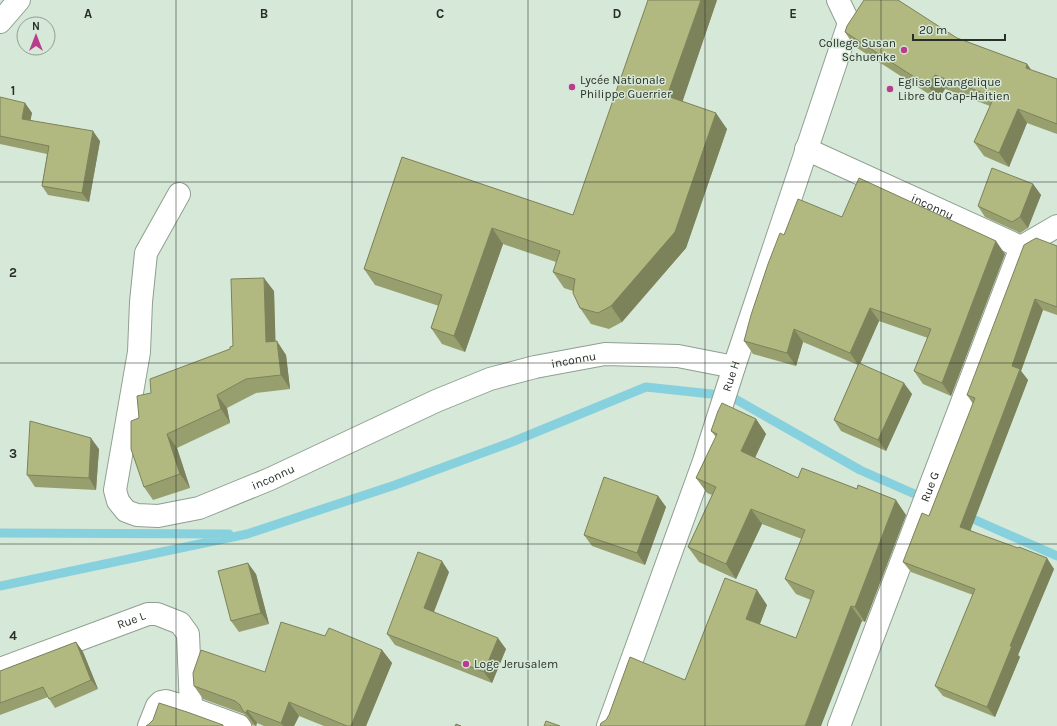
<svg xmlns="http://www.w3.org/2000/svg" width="1057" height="726" viewBox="0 0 1057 726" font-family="Karla,sans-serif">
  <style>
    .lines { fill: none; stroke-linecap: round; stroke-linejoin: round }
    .stream { stroke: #87d1df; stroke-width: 9 }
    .street-casing { stroke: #8f9f90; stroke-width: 24 }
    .street { stroke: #fff; stroke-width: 22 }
    .wall { fill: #989f6f }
    .shaded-wall { fill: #7c825a }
    .building { fill: #b1b981; stroke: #7c825a }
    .grid { fill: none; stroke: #282f28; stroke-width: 1; stroke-opacity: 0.55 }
    .poi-dot { fill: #ba3d8d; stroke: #d6e8d7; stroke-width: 1.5 }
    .labels { text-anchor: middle; stroke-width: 3; stroke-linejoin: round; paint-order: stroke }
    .poi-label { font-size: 12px; fill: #282f28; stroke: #d6e8d7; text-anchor: start }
    .street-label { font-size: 12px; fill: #282f28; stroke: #d6e8d7 }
    .grid-label { font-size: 13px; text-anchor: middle; font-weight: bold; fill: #282f28; stroke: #d6e8d7; stroke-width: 3; stroke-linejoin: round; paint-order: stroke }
  </style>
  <rect width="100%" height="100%" fill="#d6e8d7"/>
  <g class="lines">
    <!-- stream -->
    <path class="stream" d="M964 515 1057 556
      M0 533 229 534
      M0 586 247 534 395 485 512 442 646 387 730 396 860 470 926 499"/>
    <!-- street casing -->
    <g class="street-casing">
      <g id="street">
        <path d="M0 22 19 0"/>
        <path id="s1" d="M806 149 1021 247"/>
        <path id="s2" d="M179 194 146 253 141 302 139 352 115 490 118 501 126 511 137 515 158 516 199 508 270 479 436 401 490 379 535 367 605 354 678 356 734 367"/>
        <path d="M1021 247 1057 226"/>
        <path id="s3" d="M0 669 148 614H157L180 623 188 634 191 708"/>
        <path d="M149 726 157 706 161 702 166 701 199 711 240 726"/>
        <path id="s4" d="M608 726 704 461 734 367 849 23 838 0"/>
        <path id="s5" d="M839 726 1021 247"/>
      </g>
    </g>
    <!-- street -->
    <use href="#street" class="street"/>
  </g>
  <!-- wall -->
  <path class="wall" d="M717 0 682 101 727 129 686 248 622 322 609 329 591 324 580 308 573 291 564 288 553 272 556 262 503 244 465 352 442 344 431 328 439 306 375 285 364 269 402 157 573 215Z
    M845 32 957 38 1027 64 1031 70 1057 79V134L1027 123 1009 167 984 156 974 142 990 106 945 89 938 100 854 46Z
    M25 103 32 113 30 120 100 141 89 202 48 195 42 186 47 154 0 144V136Z
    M1033 184 1041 195 1028 228 1020 233 985 217 978 206Z
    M842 217 1005 254 951 396 923 384 914 371 928 338 879 321 860 364 912 394 886 451 841 431 834 420 858 365 803 342 796 366 753 354 744 341 784 235Z
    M1057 246V315L1043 310 1021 371 1028 380 970 530 1054 569 1018 655 1020 657 995 717 943 696 935 686 973 595 911 572 903 562 929 516 973 404 967 395Z
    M274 291 275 341 286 355 290 389 256 393 227 408 230 423 177 448 190 488 153 500 144 487 139 418 151 393 230 349Z
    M756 419 766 434 755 458 798 478 906 515 865 622 862 621 685 680 767 605 760 624 796 638 811 600 796 594 785 579 802 539 762 524 736 579 699 562 688 547 712 495 707 493 696 478 716 437 711 431Z
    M99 449 96 490 35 487 27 475Z
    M658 496 666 507 645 565 592 546 584 535Z
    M449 572 434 612 506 649 492 683 395 645 387 634Z
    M256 574 269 624 239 632 231 621Z
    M325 636 382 650 392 663 366 726H324L299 716 294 726H264L257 723 256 726 252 725 244 714 203 699 194 686 265 672Z
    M76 642 83 652 98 689 55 708 48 697 0 715V671Z"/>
  <!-- shaded-wall -->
  <path class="shaded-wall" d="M701 0H717L679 112 667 96Z
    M1027 64 1037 78 1026 68Z
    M935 75 945 89 938 100 928 86Z
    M25 103 32 113 29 128 22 119Z
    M1018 109 1027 123 1009 167 999 153Z
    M716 113 727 129 686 248 622 322 611 306Z
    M93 131 100 141 89 202 82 193Z
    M1033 184 1041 195 1028 228 1020 217Z
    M492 228 503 244 465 352 454 336Z
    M996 241 1005 254 951 396 942 383Z
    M264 278 274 291 276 356 266 342Z
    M1035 299 1043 310 1021 371 1028 380 968 537 960 527 1012 366Z
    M870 308 879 321 859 366 850 353Z
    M794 329 803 342 796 366 787 353Z
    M277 341 286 355 290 389 281 375Z
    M904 383 912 394 886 451 878 440Z
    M217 395 227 408 230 423 221 409Z
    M756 419 766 434 751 466 741 451Z
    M167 434 177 448 190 488 180 474Z
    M91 438 99 449 96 490 89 478Z
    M658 496 666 507 645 565 637 553Z
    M896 500 906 515 865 622 855 607Z
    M751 509 762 524 736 579 726 564Z
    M1047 558 1054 569 1018 655 1020 657 995 717 987 707 1010 646Z
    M442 561 449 572 431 619 424 608Z
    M248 563 256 574 269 624 261 613Z
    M757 590 767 605 756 634 746 619Z
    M851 606 862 621 821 726H805Z
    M498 638 506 649 492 683 484 672Z
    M76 642 83 652 98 689 91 680Z
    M382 650 392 663 366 726H351Z
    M289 702 299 716 294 726H283L281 723Z
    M247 710 257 723 256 726 246 713Z"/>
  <!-- building -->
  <path class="building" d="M648 0H701L667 96 716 113 675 232 611 306 598 313 580 308 573 293 575 279 553 272 560 251 492 228 454 336 431 328 442 295 364 269 402 157 573 215Z
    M864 0H898L957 38 1027 64 1026 68 1057 79V124L1018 109 999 153 974 142 994 97 935 75 928 86 845 32 847 26Z
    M0 97 25 103 22 119 93 131 82 193 42 186 49 146 0 136Z
    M992 168 1033 184 1020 217 1012 222 978 206Z
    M859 178 996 241 942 383 914 371 931 329 870 308 850 353 794 329 787 353 744 341 751 315 768 264 780 233 784 235 798 199 842 217Z
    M1036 238 1057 246V307L1035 299 1012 366 1020 369 960 527 1018 548 1019 547 1047 558 1010 646H1012L987 707 935 686 975 589 903 562 922 513 929 516 975 398 967 395 1024 245Z
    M264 278 266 342 277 341 281 375 246 379 217 395 221 409 167 434 180 474 144 487 131 449V421L139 418 137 396 151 393 150 379 230 349V347L233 346 231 279Z
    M859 363 904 383 878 440 834 420Z
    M722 403 756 419 741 451 798 478 802 468 857 489 858 485 896 500 855 607 851 606 805 726H600L601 723 606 720 609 715 630 657 685 680 725 578 757 590 746 619 796 638 814 591 785 579 805 530 751 509 726 564 688 547 716 487 696 478 717 434 711 431 718 411Z
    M30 421 91 438 89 478 27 475Z
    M604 477 658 496 637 553 584 535Z
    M418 552 442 561 424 608 498 638 484 672 387 634Z
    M248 563 261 613 231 621 218 571Z
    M281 622 325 636 329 628 382 650 351 726H347L289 702 281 723 247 710 246 713 243 711 240 705 235 701 194 686 193 673 201 650 265 672Z
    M76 642 91 680 49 699 43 687 0 703V671Z
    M159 703 187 712 223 725V726H146L149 724 153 720Z
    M546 721 560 726H544Z
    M456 724 461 726H455Z"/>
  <!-- grid -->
  <path class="grid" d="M176 0V726M352 0V726M528 0V726M705 0V726M881 0V726M0 182H1057M0 363H1057M0 544H1057"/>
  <!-- markers -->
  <g class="poi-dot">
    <circle cx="904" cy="50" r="4"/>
    <circle cx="572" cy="87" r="4"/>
    <circle cx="890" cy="89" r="4"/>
    <circle cx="466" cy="664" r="4"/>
  </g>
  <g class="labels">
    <!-- poi labels -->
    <g class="poi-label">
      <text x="896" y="47" text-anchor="end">College Susan<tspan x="896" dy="14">Schuenke</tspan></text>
      <text x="580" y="84">Lycée Nationale<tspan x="580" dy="14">Philippe Guerrier</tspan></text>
      <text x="898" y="86">Eglise Evangelique<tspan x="898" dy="14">Libre du Cap-Haitien</tspan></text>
      <text x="474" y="668">Loge Jerusalem</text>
    </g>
    <!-- street labels -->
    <g class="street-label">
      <text dy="4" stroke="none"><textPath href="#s1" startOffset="139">inconnu</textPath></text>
      <text dy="4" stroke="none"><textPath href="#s2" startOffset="810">inconnu</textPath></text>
      <text dy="4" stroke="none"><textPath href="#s4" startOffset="371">Rue H</textPath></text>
      <text dy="4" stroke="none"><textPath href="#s2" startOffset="486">inconnu</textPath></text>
      <text dy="4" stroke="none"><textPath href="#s5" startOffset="256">Rue G</textPath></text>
      <text dy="4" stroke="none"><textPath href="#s3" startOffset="140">Rue L</textPath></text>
    </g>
  </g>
  <g class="grid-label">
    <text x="88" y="18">A</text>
    <text x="264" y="18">B</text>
    <text x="440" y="18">C</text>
    <text x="617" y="18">D</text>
    <text x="793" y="18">E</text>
    <text x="13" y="95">1</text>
    <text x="13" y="277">2</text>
    <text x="13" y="458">3</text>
    <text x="13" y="640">4</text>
  </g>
  <!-- north arrow -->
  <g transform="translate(36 36)"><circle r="19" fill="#d6e8d7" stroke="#909e91"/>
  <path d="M0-3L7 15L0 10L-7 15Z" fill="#ba3d8d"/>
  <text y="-6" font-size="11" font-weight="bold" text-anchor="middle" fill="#282f28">N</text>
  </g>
  <!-- scale -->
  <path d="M913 34v6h92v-6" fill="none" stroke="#282f28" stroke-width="2"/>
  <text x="919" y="34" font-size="12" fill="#282f28" stroke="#d6e8d7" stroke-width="3" paint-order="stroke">20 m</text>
</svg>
